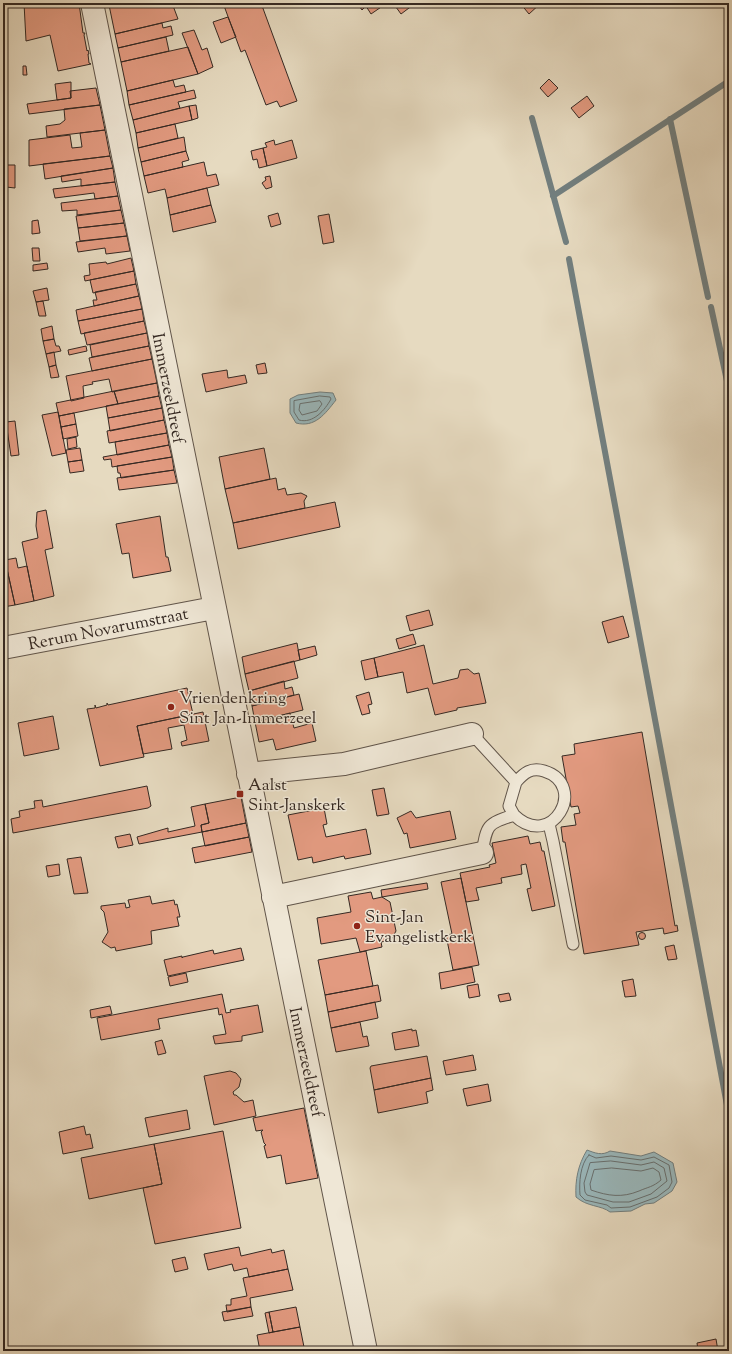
<svg xmlns="http://www.w3.org/2000/svg" width="732" height="1354" viewBox="0 0 732 1354" font-family="'Sorts Mill Goudy',serif">
  <style>
    .water { fill: #9ab8bc; stroke: #727f7f }
    .lines { fill: none; stroke-linecap: round; stroke-linejoin: round }
    .shore { stroke: #687070; stroke-width: 1 }
    .stream { stroke: #727f7f; stroke-width: 6 }
    .building { fill: #e29a80; stroke: #352923 }
    .service-casing { stroke: #61554a; stroke-width: 13 }
    .minor-casing { stroke: #61554a; stroke-width: 24 }
    .service { stroke: #efe7d6; stroke-width: 11 }
    .minor { stroke: #efe7d6; stroke-width: 22 }
    .poi-dot { fill: #8f2418; stroke: #efe7d6; stroke-width: 1.5 }
    .labels { text-anchor: middle; stroke-width: 3; stroke-linejoin: round; paint-order: stroke }
    .street-label { font-size: 17px; fill: #352923; stroke: #efe7d6 }
    .poi-label { font-size: 17px; fill: #352923; stroke: #efe7d6; text-anchor: start }
  </style>
  <rect width="100%" height="100%" fill="#e6dac0"/>
  <filter id="stains"><feTurbulence type="fractalNoise" baseFrequency=".005" numOctaves="4"/><feColorMatrix values="0 0 0 0 .2 0 0 0 0 .09 0 0 0 0 .02 0 0 0 .5 -.17"/></filter>
  <radialGradient id="worn" r=".72"><stop offset=".6" stop-color="#630" stop-opacity="0"/><stop offset="1" stop-color="#630" stop-opacity=".3"/></radialGradient>
  <!-- water -->
  <path class="water" d="M320 392 333 393 336 400C325 414 315 428 296 423L290 413V399L298 395Z
    M587 1150C595 1153 602 1156 610 1151L641 1156 654 1152 673 1163 677 1182 672 1191 654 1203 645 1204 631 1211 610 1212C601 1205 587 1207 576 1197 575 1180 578 1165 587 1150Z"/>
  <g class="lines">
    <!-- shore -->
    <path class="shore" d="M320 396 330 397 331 399C325 410 313 424 299 420L294 412V401Z
      M320 401 322 404 317 411 302 415 299 410 300 404Z
      M589 1155 596 1158 611 1156 641 1160 654 1157 669 1165 672 1182 669 1188 657 1197 630 1207 611 1208 607 1205 585 1200 580 1195C579 1183 580 1164 589 1155Z
      M611 1161 641 1165 654 1162 664 1168 667 1181 651 1194 629 1202H613L587 1195 585 1192 584 1183 590 1163Z
      M612 1168 641 1171 653 1168 659 1172 661 1180C653 1187 648 1187 639 1191 622 1198 608 1196 591 1190L590 1184 594 1170Z"/>
    <!-- stream -->
    <path class="stream" d="M532 118 566 242
      M670 119 708 297
      M553 196 729 81
      M569 259 729 1116
      M711 307 729 390"/>
  </g>
  <!-- building -->
  <path class="building" d="M24 3H79L83 33H85L84 35 87 51 88 50 89 54H88L89 63 91 64 58 71 50 35 26 41Z
    M118 3H172L178 19 115 34 109 5Z
    M223 3H261L297 101 280 107 277 101 266 105 245 50 241 52Z
    M357 3H364L366 6 362 10Z
    M364 3H387L371 14Z
    M393 3H412L413 5 401 14Z
    M520 3H541L529 14Z
    M228 17 236 37 221 43 213 22Z
    M162 23 163 28 171 26 173 35 118 48 115 34Z
    M194 30 202 50 207 48 213 67 198 74 182 33Z
    M166 37 169 51 121 62 118 48Z
    M188 47 198 74 127 91 121 62Z
    M23 66H26L27 75H23Z
    M549 79 558 88 548 97 540 88Z
    M173 80 175 87 184 85 186 92 129 105 127 91Z
    M71 82V98L57 100 55 84Z
    M96 88 100 105 29 114 27 104 71 98 70 91Z
    M194 90 196 98 178 102 180 108 133 120 129 105Z
    M587 96 594 106 579 118 571 108Z
    M100 105 105 130 47 137 46 126 60 124 65 120 64 109Z
    M196 105 198 118 192 120 189 106Z
    M189 106 192 120 136 133 133 120Z
    M175 124 178 138 138 148 136 133Z
    M105 130 110 156 29 166V140L70 135 72 148 82 147 80 133Z
    M184 137 186 151 141 162 138 148Z
    M274 140 275 145 292 140 297 158 267 166 263 148 267 147 265 143Z
    M263 148 267 166 259 168 257 159 253 160 251 151Z
    M186 151 189 160 182 162 183 167 144 176 141 162Z
    M110 156 113 168 45 179 43 164Z
    M204 162 207 176 216 174 219 185 167 198 165 189 148 193 144 176Z
    M6 165H15V188L6 187Z
    M113 168 115 182 81 186V179L62 182 61 176Z
    M270 176 272 187 266 189 262 183 266 180 265 177Z
    M115 182 118 196 95 199 94 193 55 198 53 189Z
    M207 188 211 205 170 215 167 198Z
    M118 196 121 210 77 215V210L62 211 61 203Z
    M211 205 216 222 173 232 170 215Z
    M121 210 124 223 78 228 76 216Z
    M278 213 281 224 271 227 268 216Z
    M329 214 334 242 323 244 318 216Z
    M38 220 40 233 32 234V221Z
    M124 223 127 236 80 241 78 228Z
    M127 236 130 251 106 254 105 248 78 252 76 242Z
    M32 248H39L40 261H33Z
    M131 258 134 271 85 281 84 276 90 275 89 264 106 262 107 264Z
    M47 263 48 269 33 271V265Z
    M134 271 136 284 93 293 90 280Z
    M136 284 139 296 94 306 93 300H97L95 292Z
    M47 288 49 300 36 302 33 291Z
    M139 296 142 309 78 321 76 310Z
    M43 301 46 316H39L36 302Z
    M142 309 144 321 81 334 78 321Z
    M144 321 147 333 87 345 84 333Z
    M52 326 54 339 43 341 41 329Z
    M147 333 149 346 92 357 90 345Z
    M54 339 56 346H59L61 351 46 354 43 341Z
    M86 346 87 351 69 355 68 350Z
    M149 346 152 359 92 371 89 358Z
    M54 352 56 365 49 367 46 354Z
    M152 359 157 383 112 392 109 379 92 382 93 384 83 386 84 398 71 401 66 376Z
    M265 363 267 373 258 374 256 365Z
    M56 365 59 377 51 378 49 367Z
    M227 370 228 378 245 375 247 383 206 392 202 374Z
    M157 383 159 396 118 404 114 391Z
    M114 391 118 404 59 416 56 403Z
    M159 396 162 408 108 418 106 406Z
    M162 408 164 420 110 431 108 418Z
    M58 412 66 453 52 456 42 415Z
    M74 413 76 424 61 427 59 416Z
    M164 420 167 433 109 443 107 431Z
    M15 421 19 455 11 456 6 422Z
    M76 424 78 436 63 439 61 427Z
    M167 433 169 445 117 455 115 442Z
    M76 437 77 447 68 449 67 439Z
    M169 445 172 457 112 467 111 459 104 460 103 457Z
    M80 448 82 460 68 462 66 450Z
    M264 448 270 479 225 489 219 457Z
    M172 457 174 470 121 478 120 473H118L117 466Z
    M82 460 84 471 70 473 68 462Z
    M174 470 177 483 119 490 117 478Z
    M276 478 278 490 285 488 287 495 301 493 307 496 304 501 305 508 233 523 225 489Z
    M335 502 340 527 238 549 233 523Z
    M46 510 53 548 45 550 54 596 34 601 22 542 38 538 36 526 37 512Z
    M160 516 166 557H168L171 571 133 578 129 553 122 554 116 524Z
    M16 558 18 568 27 566 34 601 15 605 5 560Z
    M5 560 15 605 3 607V561Z
    M429 610 433 625 410 631 406 616Z
    M623 616 629 637 608 643 602 622Z
    M413 634 416 644 399 649 396 639Z
    M297 643 300 660 245 674 242 657Z
    M424 645 433 684 458 678 460 670 468 669 474 674 479 673 486 703 457 708V710L435 715 428 688 407 693 403 672 378 677 374 658Z
    M315 646 317 655 300 660 298 650Z
    M374 658 378 677 365 680 361 661Z
    M294 661 298 678 249 691 245 674Z
    M284 681 285 689 292 687 294 695 252 706 249 691Z
    M187 688 193 714 137 726 144 757 100 766 87 709 95 708V705L96 708 107 705V703L108 705Z
    M369 692 372 704 368 705 370 713 362 715 356 696Z
    M299 694 303 710 255 722 252 706Z
    M203 712 209 741 182 746 181 742 187 740 184 725 168 728 172 749 143 754 137 726Z
    M290 713 294 728 312 723 316 741 276 750 273 739 259 742 255 722Z
    M53 716 59 749 24 756 18 723Z
    M642 732 675 926 677 925 678 931 664 934 663 928 636 932 639 945 584 954 565 842H563L561 827 576 825 574 814 580 813 578 806 571 807 562 756 575 754 574 744Z
    M147 786 151 806 148 808 13 833 11 819 20 817 19 811 35 808 34 801 42 800 43 807Z
    M384 788 389 814 377 816 372 790Z
    M241 797 246 823 202 832 201 825 209 823 205 804Z
    M205 804 209 823 201 825 202 832 139 844 137 837 168 828V832L195 826 191 807Z
    M324 808 327 824 323 825 326 837 366 829 371 854 345 859 344 856 313 863 312 857 298 860 288 815Z
    M411 811 416 818 450 811 456 839 410 848 407 833 404 834 397 818Z
    M246 823 249 837 205 846 202 832Z
    M130 834 133 845 118 848 115 837Z
    M528 836 530 844 540 842 542 851H544L555 906 532 911 527 889 531 888 526 864 521 865 522 874 501 878 502 883 476 888 479 900 466 902 460 873 490 867 489 865 496 863 492 843Z
    M249 837 252 852 195 863 192 848Z
    M81 857 88 893 74 894 67 859Z
    M59 864 60 875 48 877 46 866Z
    M461 878 479 965 453 970 446 935 452 934 441 882Z
    M427 883 428 889 382 897 381 890Z
    M371 892 373 899 382 897 390 902 396 931 391 940 381 942 382 947 360 952 356 938 321 944 317 918 351 912 348 896Z
    M150 896 152 904 174 900 175 905 177 904 180 917H177L179 926 151 931 152 944 116 951 115 947 111 948 102 942 108 932 104 912 101 909V906L125 903 126 908 130 907 128 900Z
    M638.5 936a3.5 3.5 0 1 1 7 0a3.5 3.5 0 1 1-7 0Z
    M674 945 677 959 668 960 665 947Z
    M241 948 244 960 168 976 164 960 182 956V958L183 957 213 950 214 954Z
    M366 951 373 986 325 995 318 960Z
    M472 967 475 982 441 989 439 973Z
    M186 973 188 982 170 986 168 977Z
    M633 979 636 996 625 997 622 981Z
    M478 984 480 996 469 998 467 986Z
    M378 985 381 1001 328 1012 325 995Z
    M509 993 511 1000 500 1002 498 995Z
    M222 994 226 1013 231 1012 230 1010 258 1005 263 1032 242 1036V1041L215 1044 213 1036 226 1034 222 1014 219 1015 218 1008 158 1019 160 1029 101 1040 97 1018Z
    M375 1002 378 1018 331 1028 328 1012Z
    M110 1006 112 1014 91 1018 90 1010Z
    M360 1022 363 1037 367 1036 369 1046 336 1052 331 1028Z
    M412 1029V1031L416 1030 419 1046 395 1050 392 1033Z
    M162 1040 166 1053 158 1055 155 1042Z
    M473 1055 476 1070 446 1075 443 1061Z
    M427 1056 431 1078 374 1090 370 1068 371 1066Z
    M230 1071 236 1073 241 1079 239 1087 233 1092 234 1095H236L244 1102 253 1100 256 1116 214 1125 204 1076Z
    M431 1078 433 1090 426 1092 428 1103 378 1113 374 1090Z
    M488 1084 491 1101 467 1106 463 1089Z
    M304 1108 318 1178 286 1184 281 1155 267 1158 264 1146 266 1145 264 1143 261 1132 263 1130 256 1131 253 1118Z
    M187 1110 190 1129 149 1137 145 1118Z
    M84 1126 86 1135 90 1134 93 1148 63 1154 59 1132Z
    M223 1131 241 1228 155 1244 143 1188 162 1184 154 1144Z
    M154 1144 162 1184 89 1199 81 1158Z
    M239 1247 241 1256 271 1249 272 1253 284 1250 288 1269 249 1277 247 1268 234 1271 232 1264 208 1270 204 1254Z
    M185 1257 188 1269 175 1272 172 1260Z
    M288 1269 293 1290 250 1298 251 1307 227 1312 226 1305H231V1299L247 1296 243 1278Z
    M251 1307 253 1316 224 1321 222 1312Z
    M296 1307 300 1327 273 1332 269 1312Z
    M269 1312 273 1332 269 1333 265 1313Z
    M300 1327 304 1347 282 1351H260L257 1335Z
    M716 1339 718 1351H698L697 1343Z"/>
  <g class="lines">
    <!-- service casing -->
    <g class="service-casing">
      <path id="service" d="M472 734 516 782 509 806 514 815C487 824 487 824 482 853
        M514 815C552 852 589 785 544 771 531 767 524 773 516 782
        M549 824 553 841 573 944"/>
    </g>
    <!-- minor casing -->
    <g class="minor-casing">
      <path id="minor" d="M92 3 366 1351
        M3 648 214 608
        M248 774 344 764 472 734
        M273 897 482 853"/>
    </g>
    <!-- service -->
    <use href="#service" class="service"/>
    <!-- minor -->
    <use href="#minor" class="minor"/>
  </g>
  <!-- markers -->
  <g class="poi-dot">
    <circle cx="171" cy="707" r="4"/>
    <rect x="236" y="790" width="8" height="8" rx="2"/>
    <circle cx="357" cy="926" r="4"/>
  </g>
  <g class="labels">
    <!-- street labels -->
    <g class="street-label">
      <text transform="translate(169 388) rotate(79)" y="6">Immerzeeldreef</text>
      <text transform="translate(108 628) rotate(-11)" y="6">Rerum Novarumstraat</text>
      <text transform="translate(307 1062) rotate(78)" y="6">Immerzeeldreef</text>
    </g>
    <!-- poi labels -->
    <g class="poi-label">
      <text x="179" y="703">Vriendenkring<tspan x="179" dy="20">Sint Jan-Immerzeel</tspan></text>
      <text x="248" y="790">Aalst<tspan x="248" dy="20">Sint-Janskerk</tspan></text>
      <text x="365" y="922">Sint-Jan<tspan x="365" dy="20">Evangelistkerk</tspan></text>
    </g>
  </g>
  <!-- margin -->
  <rect width="732" height="1354" fill="none" stroke="#e6dac0" stroke-width="16"/>
  <rect x="4" y="4" width="724" height="1346" fill="none" stroke="#352923" stroke-width="2"/>
  <rect x="8" y="8" width="716" height="1338" fill="none" stroke="#352923"/>
  <rect width="100%" height="100%" filter="url(#stains)"/>
  <rect width="100%" height="100%" fill="url(#worn)"/>
</svg>
